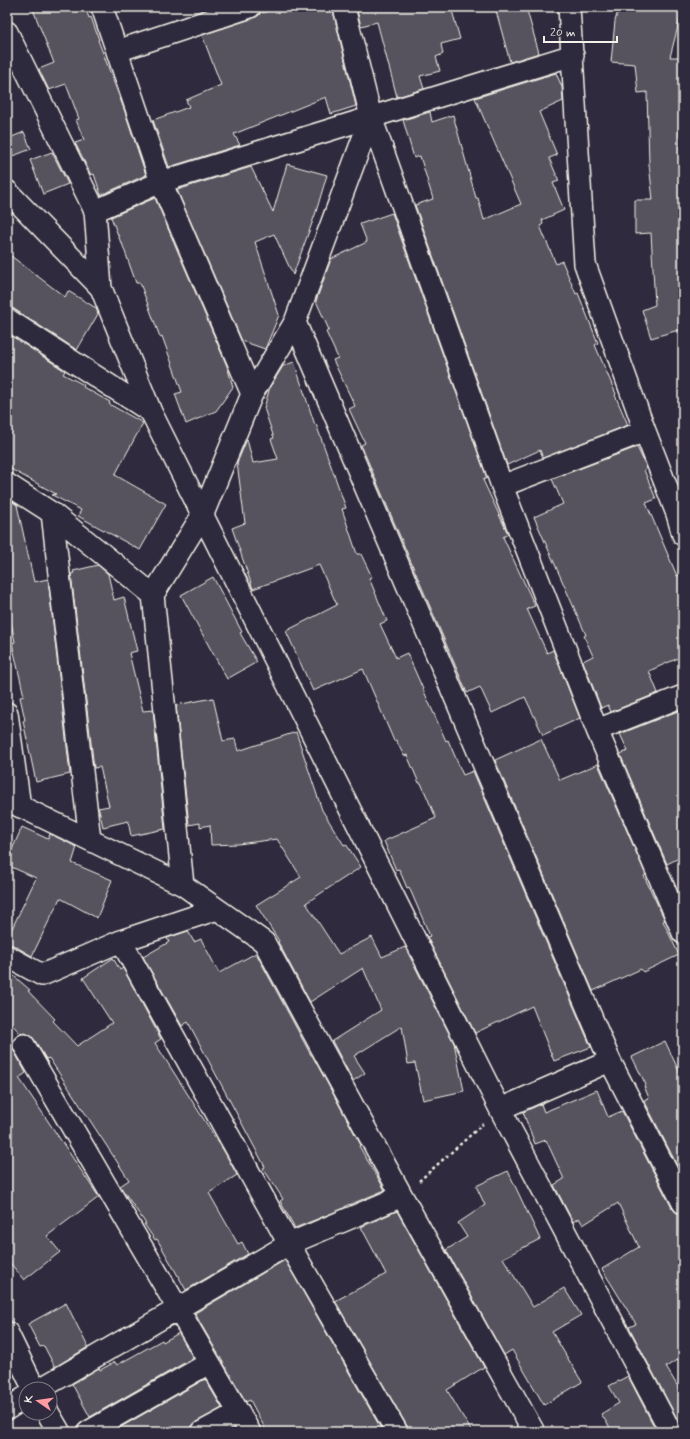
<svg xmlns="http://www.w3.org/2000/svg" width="690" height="1439" viewBox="0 0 690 1439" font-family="Mynerve,sans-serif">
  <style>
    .building { fill: #56525f; stroke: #f4f1e8 }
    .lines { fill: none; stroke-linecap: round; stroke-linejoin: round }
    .minor-casing { stroke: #f4f1e8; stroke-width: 24 }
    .secondary-casing { stroke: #f4f1e8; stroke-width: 25 }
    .path { stroke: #f4f1e8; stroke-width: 2.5; stroke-dasharray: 3 3; stroke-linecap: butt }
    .minor { stroke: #2f2a3d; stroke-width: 21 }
    .secondary { stroke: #2f2a3d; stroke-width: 22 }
  </style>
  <rect width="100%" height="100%" fill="#2f2a3d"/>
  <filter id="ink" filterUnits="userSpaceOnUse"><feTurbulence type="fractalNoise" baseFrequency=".025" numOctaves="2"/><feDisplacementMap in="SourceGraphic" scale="8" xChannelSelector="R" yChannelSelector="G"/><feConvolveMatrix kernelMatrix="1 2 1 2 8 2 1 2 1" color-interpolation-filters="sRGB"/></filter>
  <g filter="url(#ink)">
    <!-- building -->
    <path class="building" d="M32 7H85L89 18 91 17 99 40H98L124 109 146 175 101 195 94 174 91 175 75 143 84 140 76 120 79 119 66 84 49 90 40 72 39 69 54 63Z
      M278 7H332L356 106 331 114 326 97 234 134 240 145 169 167 153 120 189 107 186 100 221 85 202 35 254 18 259 15 262 10 263 13Z
      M356 7H451L460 39 441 44 443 54 436 57 440 71 420 76 424 89 397 97 377 22 361 26Z
      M495 7H526L539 53 510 62Z
      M619 7H630L648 12 649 7H683L670 57H682V93H679L680 151H683V330L675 331 651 338 642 310 655 305 651 233 635 234V200H653L649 164 647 92 638 93 635 64 611 62 615 21Z
      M556 73 562 87 563 101 539 112 557 155 549 158 559 181 553 183 564 210 542 220 543 224 540 226 556 264 562 261 576 294 578 293 598 343 595 345 616 394 615 395 628 425 543 458 540 450 507 465 415 205 433 199 420 156 414 158 403 120 430 112 432 122 453 115 476 198H478L484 220 521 204 475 98Z
      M24 132 31 149 13 156 7 139Z
      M52 152 68 184 43 194 30 160Z
      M287 164 327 175 315 215 293 275 274 234 255 242 279 315 265 349 242 341 177 190 251 167 273 212Z
      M155 198 227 366 233 387 216 411 186 424 175 394 182 392 162 336 160 337 140 283H136L122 243H121L111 217Z
      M392 213 487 478 483 480 508 534 503 537 535 606 527 609 547 653 553 650 580 718 543 735 525 697 492 713 480 687 467 693 361 445 365 443 349 409 355 406 333 360 338 358 326 332 329 330 316 301 331 259 367 242 360 224Z
      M7 253 65 297 68 291 96 308 98 314 77 350 14 309 7 307Z
      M7 333 65 371 63 374 84 385 83 387 110 402 109 404 143 423 115 475 166 504 140 550 78 516 81 510 52 495 56 494 7 467Z
      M294 362 315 425 316 424 346 508 342 509 357 554H361L372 577 369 578 387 621 380 624 396 658 407 653 446 741 448 740 463 775 473 771 591 1047 554 1061 532 1006 475 1033 427 937 430 936 409 887 407 888 399 869 396 870 384 841 436 818 421 783H419L407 755 404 756 396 740 394 741 363 669 313 691 286 631 337 605 319 565 253 589 232 528 245 523 237 463 247 439 253 463 278 459 271 439 274 438 264 408 270 387 283 366Z
      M637 447 647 468 644 470 656 499 646 503 677 576 683 574V656L649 671 658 693 611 712 608 705 601 708 583 661 593 656 584 636 586 635 534 517 563 504 552 479Z
      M7 498 17 505 34 582 48 579 70 774 36 782 23 721 25 720 20 697 24 696 12 643 15 642 7 602Z
      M98 565 108 574 114 600 124 597 137 651 129 653 143 711 153 710 165 829 131 836 128 821 103 827 99 810 98 808 109 806 100 767 94 768 71 574 74 573 73 571Z
      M213 577 242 632 240 633 257 662 227 679 181 595Z
      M213 698 223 741 235 739 238 751 296 732 322 810 344 845 346 844 361 867 306 903 339 954 372 937 382 957 405 947 454 1043 464 1091 423 1100 415 1063 408 1064 402 1026 354 1056 365 1073 353 1081 332 1041 381 1010 363 968 310 1002 278 942 279 941 256 905 301 877 277 839 238 844 211 845 210 825 200 827V823L189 825 176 705Z
      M683 709V856L667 864 620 754 628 751 620 734Z
      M541 739 560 780 598 764 646 875 644 876 661 912 665 920 663 921 679 955 643 972 641 969 593 991 495 760Z
      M22 827 48 839 50 834 77 847 72 863 112 880 97 918 60 898 32 956 13 945 7 944V939L36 878 7 865V861Z
      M188 931 194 942 201 939 219 973 256 953 311 1055H312L361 1145 359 1146 385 1190 349 1205V1204L342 1209 295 1228 280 1201 283 1199 263 1168 265 1167 188 1022 182 1026 143 957 169 942 167 938Z
      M113 958 120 970 123 968 161 1039 155 1043 224 1151 237 1175 209 1193 238 1244 242 1242 248 1254 186 1290 157 1239 155 1240 144 1224H146L120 1186 129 1180 49 1058 46 1059 34 1039 30 1035 24 1033 21 1034 7 1019V970L30 990 28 991 55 1019 53 1021 77 1046 112 1023 83 978Z
      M665 1041 683 1080V1177L644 1100 649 1098 644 1086 646 1085 632 1057Z
      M12 1046 14 1051 26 1073 19 1078 99 1197 47 1236 60 1252 24 1280 7 1259V1049Z
      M597 1090 608 1117 622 1111 672 1208 677 1213 683 1215V1356L666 1367 683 1395V1425L681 1426 629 1327 636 1324 602 1269 639 1247 618 1203 583 1225 579 1218 573 1222 554 1185 564 1179 546 1140 535 1144 523 1112 541 1104 544 1112Z
      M508 1171 540 1239 503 1258 533 1307 564 1288 581 1315 552 1332 582 1382 544 1405 512 1350 504 1355 446 1250 467 1237 458 1223 485 1205 476 1186Z
      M397 1211 484 1367 447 1390 472 1432H409L407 1426 335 1301 386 1274 361 1227Z
      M285 1260 383 1432H267L250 1400 246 1402 199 1321 195 1313Z
      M66 1303 88 1347 55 1367 44 1346 40 1347 28 1324Z
      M179 1333 193 1358 90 1417 72 1384 99 1368 100 1370 115 1362 117 1365 162 1340 163 1342Z
      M628 1376 657 1432H613L601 1414 619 1403 609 1386Z
      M205 1379 222 1408 196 1422 192 1426 190 1432H112Z"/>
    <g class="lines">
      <!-- minor casing -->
      <g class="minor-casing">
        <path id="minor" d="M102 7 161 182 252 394
          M344 7 371 117 502 486 597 730 683 933
          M569 7 585 264 645 431 677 514 683 535
          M7 32 95 211
          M117 51 250 7
          M7 191 101 288 151 412 500 1109 671 1432
          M101 288 95 211 161 182 573 55
          M7 319 151 412
          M295 322 610 1061 683 1203
          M7 484 52 513 153 595
          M502 486 645 431
          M52 513 90 840
          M7 713 20 807
          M597 730 683 696
          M7 800 183 885 264 942 402 1196 534 1432
          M183 885 153 595 203 514 252 394 295 322 371 117
          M121 941 289 1244 397 1432
          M7 956 42 975 121 941 217 909
          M24 1045 250 1432
          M500 1109 610 1061
          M40 1389 289 1244 402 1196
          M7 1409 26 1397
          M88 1432 209 1363
          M202 1432 239 1412"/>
      </g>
      <!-- secondary casing -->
      <g class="secondary-casing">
        <path id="secondary" d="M7 1333 34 1389
          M48 1413 59 1432"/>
      </g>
      <!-- path -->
      <path class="path" d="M419 1181 483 1124"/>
      <!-- minor -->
      <use href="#minor" class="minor"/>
      <!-- secondary -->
      <use href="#secondary" class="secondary"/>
    </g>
  </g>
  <!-- margin -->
  <rect width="690" height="1439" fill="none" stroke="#2f2a3d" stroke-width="24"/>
  <rect x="12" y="12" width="666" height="1415" fill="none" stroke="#f4f1e8" stroke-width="1.5" filter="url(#ink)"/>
  <!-- north arrow -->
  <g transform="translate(38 1401) rotate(283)"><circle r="19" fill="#2f2a3d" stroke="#7e7a81"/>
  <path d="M0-3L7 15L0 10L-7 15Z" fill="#ff9aa2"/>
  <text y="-6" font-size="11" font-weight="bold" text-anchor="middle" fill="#f4f1e8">K</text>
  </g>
  <!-- scale -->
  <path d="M544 36v6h73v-6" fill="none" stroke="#f4f1e8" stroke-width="2"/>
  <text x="550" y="36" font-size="12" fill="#f4f1e8" stroke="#2f2a3d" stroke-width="3" paint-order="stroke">20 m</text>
</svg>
